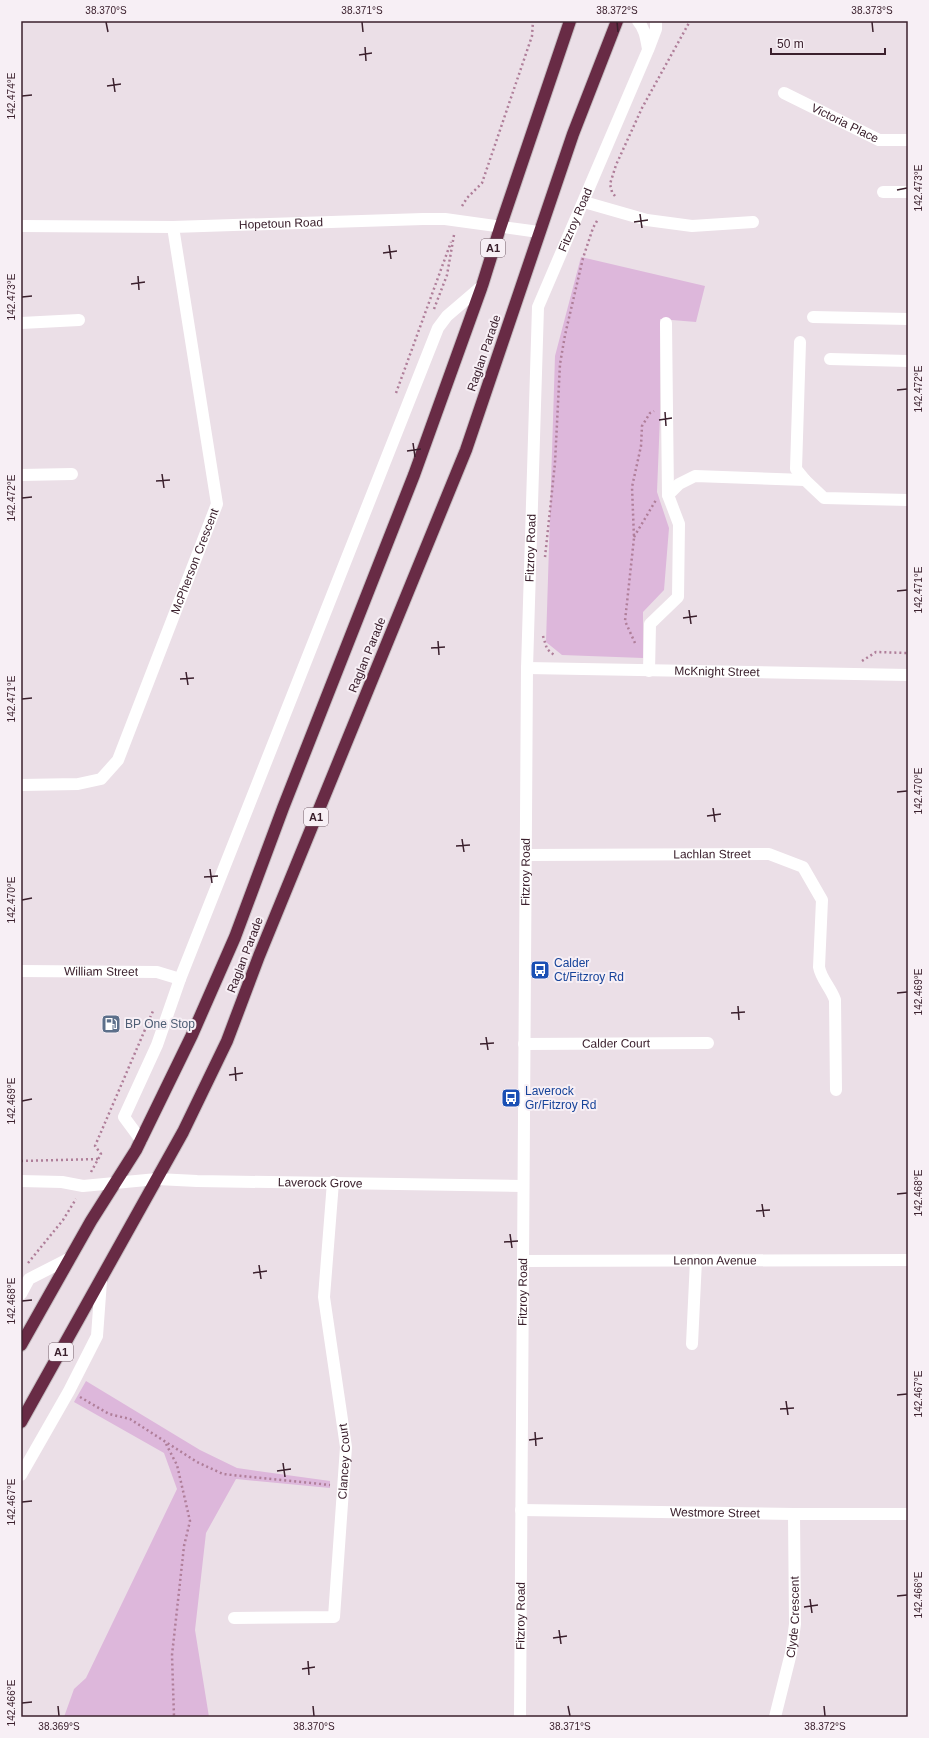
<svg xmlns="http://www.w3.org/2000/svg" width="929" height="1738" viewBox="0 0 929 1738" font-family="Helvetica,sans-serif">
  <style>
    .green { fill: #ddb7db }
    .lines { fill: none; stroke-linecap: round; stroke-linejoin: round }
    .highway-casing { stroke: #c4bcc0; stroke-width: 14 }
    .path { stroke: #af7e99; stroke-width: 2.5; stroke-dasharray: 2 3; stroke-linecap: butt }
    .minor { stroke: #fff; stroke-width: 12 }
    .highway { stroke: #682b45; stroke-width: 12 }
    .ticks { fill: none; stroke: #3b202d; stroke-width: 1.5 }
    .labels { text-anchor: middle; stroke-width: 4; stroke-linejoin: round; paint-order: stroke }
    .shield { fill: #f7eff5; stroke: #735e69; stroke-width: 1 }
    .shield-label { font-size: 11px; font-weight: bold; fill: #3b202d }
    .street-label { font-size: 12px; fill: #3b202d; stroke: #f7eff5 }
    .transit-label { font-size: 12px; fill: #164399; stroke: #f7eff5; text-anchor: start }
    .service-label { font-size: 12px; fill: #4e5e75; stroke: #f7eff5; text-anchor: start }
    .neatline { fill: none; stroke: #3b202d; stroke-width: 1.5 }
    .ticks-label { font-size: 10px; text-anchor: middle; fill: #3b202d }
  </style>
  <rect width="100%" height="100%" fill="#ebdfe7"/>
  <!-- green -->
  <path class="green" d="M581 257 705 286 696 322 660 319V416L657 492 669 528 664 590 643 612V658L562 655 546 642 555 356Z
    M86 1381 200 1450 237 1468 330 1481V1488L236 1479 206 1533 195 1630 209 1717H64L74 1689 86 1678 177 1489 164 1453 74 1402Z"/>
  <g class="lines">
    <!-- highway casing -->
    <g class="highway-casing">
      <path id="highway" d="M21 1345 91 1221 136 1150 192 1035 235 937 283 808 414 475 482 286 500 228 570 21
        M21 1422 183 1132 227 1041 259 956 466 450 573 134 617 21"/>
    </g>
    <!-- path -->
    <path class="path" d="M615 196 612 192 610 184 616 165 642 108 690 21
      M462 206 467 198 482 183 532 36 533 21
      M434 309 447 275 454 235
      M396 393 451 242
      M634 537 656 500
      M545 557 555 463 560 364 565 335 583 258 593 228 598 219
      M543 636 547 649 554 655
      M635 643 625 621 634 538 632 487 641 446 642 426 650 413 654 411
      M862 661 876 652 908 653
      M21 1161 98 1159
      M91 1172 101 1154 95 1146 153 1011
      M28 1263 63 1220 76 1199
      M80 1397 109 1414 130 1419 197 1462 223 1474 330 1485
      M166 1444 177 1465 190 1521 184 1546 172 1655 174 1717"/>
    <!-- minor -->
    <g class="minor">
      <path d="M638 21C645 29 646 38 648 49"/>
      <path id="s1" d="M784 93 879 140H908"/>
      <path d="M883 192H908"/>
      <path d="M584 202 647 220 692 226 753 222"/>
      <path id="s2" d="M21 226 173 227 423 219H445L539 232"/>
      <path d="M813 317 908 319"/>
      <path d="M21 323 79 320"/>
      <path d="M800 342 796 469 805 480 824 498 908 500"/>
      <path d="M830 359 908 361"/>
      <path d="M21 475 72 474"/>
      <path d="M668 495 679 484 695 476 805 480"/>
      <path id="s3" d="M527 668 908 675"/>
      <path d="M649 671 650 624 678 597 679 524 668 495 666 323"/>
      <path id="s4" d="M21 785 78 784 101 779 118 760 217 504 173 227"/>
      <path id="s5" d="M526 855 769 854 803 867 822 900 819 967C821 979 831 988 835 1000L836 1090"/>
      <path id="s6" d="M21 971 157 972 180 979"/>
      <path id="s7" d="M524 1044 708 1043"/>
      <path d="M141 1140 124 1117 157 1045 180 979 438 328 447 316 482 286"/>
      <path id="s8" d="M21 1181 62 1182 83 1186 157 1179 197 1181 523 1186"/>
      <path id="s9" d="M523 1261 908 1260"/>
      <path d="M21 1294 29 1279 70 1258"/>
      <path d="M692 1344 696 1260"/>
      <path d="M21 1475 69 1391 97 1336 101 1281"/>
      <path id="s10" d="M521 1510 794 1514H908"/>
      <path id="s11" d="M234 1618 334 1617 346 1447 324 1297 333 1182"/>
      <path id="s12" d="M520 1717 527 668 538 307 648 50 656 29V21"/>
      <path id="s13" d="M775 1717 791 1653 795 1624 794 1514"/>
    </g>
    <!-- highway -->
    <use href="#highway" class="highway"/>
  </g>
  <!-- ticks -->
  <path class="ticks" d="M106 22 108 32M362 22 363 32M617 22 618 32M872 22 873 32M365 47 366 61M359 55 372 53M113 78 115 92M107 86 121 84M22 96 32 95M897 190 907 188M640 214 642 228M634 222 648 220M389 245 391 259M383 253 397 251M138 276 139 290M131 284 145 282M22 297 32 296M897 390 907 389M665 412 666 426M659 420 672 418M413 443 415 457M407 451 421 449M162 474 164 488M156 481 170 480M22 498 32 497M897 591 907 590M689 610 691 624M683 618 697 616M438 641 439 655M431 648 445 647M186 672 188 685M180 679 194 678M22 699 32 698M897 792 907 791M713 808 715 822M707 816 721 814M462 839 464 852M456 846 470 845M210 869 212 883M204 877 218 876M22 900 32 898M897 993 907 992M738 1006 739 1020M731 1013 745 1012M486 1037 488 1050M480 1044 494 1043M235 1067 236 1081M229 1075 243 1073M22 1101 32 1099M897 1194 907 1193M762 1204 764 1217M756 1211 770 1210M510 1234 512 1248M504 1242 518 1241M259 1265 261 1279M253 1273 267 1271M22 1301 32 1300M897 1395 907 1394M786 1401 788 1415M780 1409 794 1408M535 1432 536 1446M529 1440 543 1438M283 1463 285 1477M277 1471 291 1469M22 1502 32 1501M897 1596 907 1595M810 1599 812 1613M804 1607 818 1605M559 1630 561 1644M553 1638 567 1636M308 1661 309 1675M302 1669 315 1667M22 1703 32 1702M58 1706 59 1716M313 1706 314 1716M568 1706 570 1716M824 1706 825 1716"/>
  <!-- icons -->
  <defs>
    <g id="bus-square" transform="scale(1)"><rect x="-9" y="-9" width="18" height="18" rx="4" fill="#1a4fb4" stroke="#f7eff5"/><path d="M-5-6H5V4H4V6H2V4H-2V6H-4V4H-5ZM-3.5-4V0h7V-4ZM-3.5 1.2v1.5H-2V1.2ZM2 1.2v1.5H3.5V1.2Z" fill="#fff"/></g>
    <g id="fuel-square" transform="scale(1)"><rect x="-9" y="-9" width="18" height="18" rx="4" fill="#5c6f8a" stroke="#f7eff5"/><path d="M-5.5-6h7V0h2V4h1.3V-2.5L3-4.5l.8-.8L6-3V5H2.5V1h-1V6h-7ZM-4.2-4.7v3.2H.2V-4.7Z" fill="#fff"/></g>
  </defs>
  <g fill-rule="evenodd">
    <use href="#bus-square" x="540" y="970"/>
    <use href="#fuel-square" x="111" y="1024"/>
    <use href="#bus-square" x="511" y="1098"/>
  </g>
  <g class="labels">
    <!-- shield labels -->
    <g class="shield">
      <rect x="481" y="239" width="24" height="18" rx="3"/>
      <rect x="304" y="808" width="24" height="18" rx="3"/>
      <rect x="49" y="1343" width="24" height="18" rx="3"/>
    </g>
    <g class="shield-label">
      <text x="493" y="252">A1</text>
      <text x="316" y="821">A1</text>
      <text x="61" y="1356">A1</text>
    </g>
    <!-- street labels -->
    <g class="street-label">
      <text dy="4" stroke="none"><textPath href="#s1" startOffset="68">Victoria Place</textPath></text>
      <text dy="4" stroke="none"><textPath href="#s12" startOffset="1505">Fitzroy Road</textPath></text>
      <text dy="4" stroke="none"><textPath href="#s2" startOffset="260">Hopetoun Road</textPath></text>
      <text transform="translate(484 353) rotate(-71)" y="4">Raglan Parade</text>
      <text dy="4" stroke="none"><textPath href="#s12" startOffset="1169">Fitzroy Road</textPath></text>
      <text dy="4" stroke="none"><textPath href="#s4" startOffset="319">McPherson Crescent</textPath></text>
      <text transform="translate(367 655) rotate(-68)" y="4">Raglan Parade</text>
      <text dy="4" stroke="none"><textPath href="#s3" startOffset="190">McKnight Street</textPath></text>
      <text dy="4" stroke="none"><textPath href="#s5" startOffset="186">Lachlan Street</textPath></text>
      <text dy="4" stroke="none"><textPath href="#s12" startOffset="845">Fitzroy Road</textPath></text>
      <text transform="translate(245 955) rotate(-69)" y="4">Raglan Parade</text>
      <text dy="4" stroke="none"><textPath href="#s6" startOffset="80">William Street</textPath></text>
      <text dy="4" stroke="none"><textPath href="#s7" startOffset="92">Calder Court</textPath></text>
      <text dy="4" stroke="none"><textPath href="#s8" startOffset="300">Laverock Grove</textPath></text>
      <text dy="4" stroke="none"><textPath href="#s9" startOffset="192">Lennon Avenue</textPath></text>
      <text dy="4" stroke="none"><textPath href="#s12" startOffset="425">Fitzroy Road</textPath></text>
      <text dy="4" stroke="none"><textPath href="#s11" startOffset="256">Clancey Court</textPath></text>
      <text dy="4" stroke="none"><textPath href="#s10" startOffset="194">Westmore Street</textPath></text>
      <text dy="4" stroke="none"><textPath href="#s12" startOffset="101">Fitzroy Road</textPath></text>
      <text dy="4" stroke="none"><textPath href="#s13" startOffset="102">Clyde Crescent</textPath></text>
    </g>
    <!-- transit labels -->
    <g class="transit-label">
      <text x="554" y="967">Calder<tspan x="554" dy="14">Ct/Fitzroy Rd</tspan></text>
      <text x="525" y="1095">Laverock<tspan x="525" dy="14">Gr/Fitzroy Rd</tspan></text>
    </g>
    <!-- service labels -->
    <g class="service-label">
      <text x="125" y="1028">BP One Stop</text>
    </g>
  </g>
  <!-- border -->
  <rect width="929" height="1738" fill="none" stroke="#f7eff5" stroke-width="44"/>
  <!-- scale -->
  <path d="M771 48v6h114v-6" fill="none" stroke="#3b202d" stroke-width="2"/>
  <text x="777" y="48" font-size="12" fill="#3b202d" stroke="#f7eff5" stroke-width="3" paint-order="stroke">50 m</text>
  <rect x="22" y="22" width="885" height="1694" class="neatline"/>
  <g class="ticks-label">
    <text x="106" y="14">38.370°S</text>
    <text x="362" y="14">38.371°S</text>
    <text x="617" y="14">38.372°S</text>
    <text x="872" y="14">38.373°S</text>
    <text transform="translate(11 96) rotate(-90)" y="4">142.474°E</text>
    <text transform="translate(918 188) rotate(-90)" y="4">142.473°E</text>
    <text transform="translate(11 297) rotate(-90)" y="4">142.473°E</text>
    <text transform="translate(918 389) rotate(-90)" y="4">142.472°E</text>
    <text transform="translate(11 498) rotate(-90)" y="4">142.472°E</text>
    <text transform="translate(918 590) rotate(-90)" y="4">142.471°E</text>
    <text transform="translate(11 699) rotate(-90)" y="4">142.471°E</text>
    <text transform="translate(918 791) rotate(-90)" y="4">142.470°E</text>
    <text transform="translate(11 900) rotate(-90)" y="4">142.470°E</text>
    <text transform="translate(918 992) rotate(-90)" y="4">142.469°E</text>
    <text transform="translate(11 1101) rotate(-90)" y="4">142.469°E</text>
    <text transform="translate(918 1193) rotate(-90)" y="4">142.468°E</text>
    <text transform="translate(11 1301) rotate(-90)" y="4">142.468°E</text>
    <text transform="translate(918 1394) rotate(-90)" y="4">142.467°E</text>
    <text transform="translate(11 1502) rotate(-90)" y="4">142.467°E</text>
    <text transform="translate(918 1595) rotate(-90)" y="4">142.466°E</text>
    <text transform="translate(11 1703) rotate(-90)" y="4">142.466°E</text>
    <text x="59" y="1730">38.369°S</text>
    <text x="314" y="1730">38.370°S</text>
    <text x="570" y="1730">38.371°S</text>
    <text x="825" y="1730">38.372°S</text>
  </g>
</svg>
